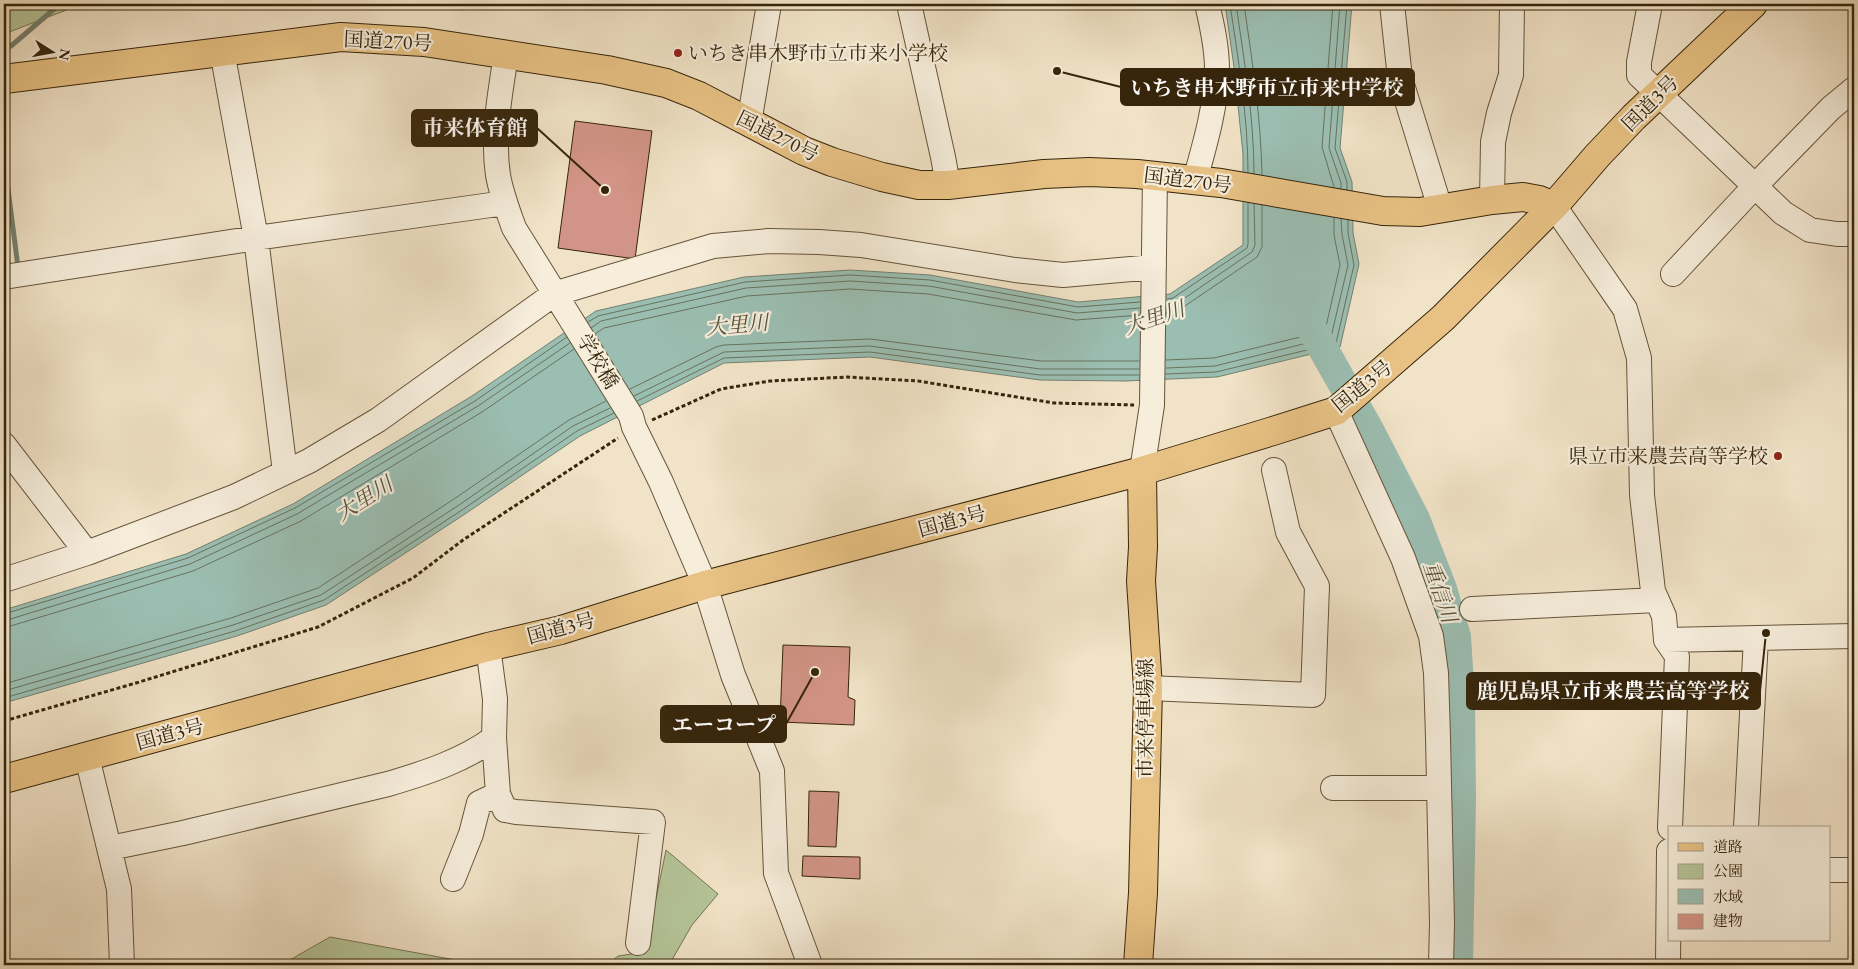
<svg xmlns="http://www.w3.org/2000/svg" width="1858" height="969" viewBox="0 0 1858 969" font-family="'EB Garamond','Noto Serif JP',serif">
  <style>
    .green { fill: #b5c599; stroke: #767552 }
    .water { fill: #9bbeb2; stroke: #73816f }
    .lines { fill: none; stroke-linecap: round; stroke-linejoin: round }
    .shore { stroke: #68725e; stroke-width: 1 }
    .stream { stroke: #73816f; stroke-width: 5 }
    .river { stroke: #9bbeb2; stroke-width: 30 }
    .building { fill: #d29486; stroke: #36250b }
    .minor-casing { stroke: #65543a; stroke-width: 26 }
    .major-casing { stroke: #36250b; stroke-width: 30 }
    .highway-casing { stroke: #36250b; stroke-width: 30 }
    .path { stroke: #36250b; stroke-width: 3; stroke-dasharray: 4 2.5; stroke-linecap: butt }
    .minor { stroke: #f6eddb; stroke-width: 24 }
    .major { stroke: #e8c284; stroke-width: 28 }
    .highway { stroke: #e8c284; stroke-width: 28 }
    .poi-dot { fill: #8f2418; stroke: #f6eddb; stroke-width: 2 }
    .labels { text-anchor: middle; stroke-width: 4.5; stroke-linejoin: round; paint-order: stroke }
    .street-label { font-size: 20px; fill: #36250b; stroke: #f6eddb }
    .poi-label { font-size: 20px; fill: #36250b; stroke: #f6eddb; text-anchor: start }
    .water-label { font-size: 21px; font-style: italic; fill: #54533d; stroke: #f6eddb }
    .leader { fill: none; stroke: #36250b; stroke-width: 2 }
    .callout-dot { fill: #36250b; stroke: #f6eddb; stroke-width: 2 }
    .callout { fill: #36250b; stroke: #36250b; stroke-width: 2 }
    .callout-label { font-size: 21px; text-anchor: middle; font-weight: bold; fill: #fff }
  </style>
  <rect width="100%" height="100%" fill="#f1e3c7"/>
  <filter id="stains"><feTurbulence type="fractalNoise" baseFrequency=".004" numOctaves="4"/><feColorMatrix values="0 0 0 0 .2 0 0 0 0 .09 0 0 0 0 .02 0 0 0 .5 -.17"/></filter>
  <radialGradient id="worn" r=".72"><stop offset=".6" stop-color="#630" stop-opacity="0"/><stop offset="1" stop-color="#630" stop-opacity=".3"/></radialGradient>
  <!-- green -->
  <path class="green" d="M4 4H82L4 34Z
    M666 850 718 894 692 925 669 965H607L618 956 645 952Z
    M330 937 483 965H281Z"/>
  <!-- water -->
  <path class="water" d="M1225 4H1352L1340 148 1352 182 1353 233 1359 264 1340 347 1217 377 1125 381 1040 380 870 357 724 363 580 436 465 514 326 605 237 636 4 703V610L186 554 293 504 472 396 596 311 744 277 850 270 930 275 1078 302 1170 294 1243 245V154L1234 67Z"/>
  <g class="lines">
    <!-- shore -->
    <path class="shore" d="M1230 4C1238 59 1248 116 1248 172
      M1236 4C1244 60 1254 117 1254 174
      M1244 4C1252 60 1261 118 1262 175
      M1333 4 1322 147 1334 187
      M1340 4 1329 148 1341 183V189
      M1347 4 1335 148 1347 182V190
      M1167 299 1173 298 1247 248 1248 244V203
      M1166 306 1176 304 1252 252 1255 245 1254 204
      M1166 313 1179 310 1257 257 1262 247V205
      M588 322 598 316 745 282 850 275 930 280 1078 307 1140 302
      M591 328 601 321 746 288 850 281 929 286 1077 313 1140 308
      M595 334 604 328 747 296 850 289 928 294 1076 320 1140 315
      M1166 360 1214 358 1325 331 1340 265 1334 235V218
      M1166 368 1215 366 1331 337 1348 265 1342 234 1341 219
      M1166 374 1216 372 1336 343 1354 265 1348 233V220
      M630 389 716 347 724 345 870 339 1041 361H1139
      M634 396 724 352 870 346 1040 369H1139
      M637 401 724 358 870 352 1040 375H1139
      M4 614 188 558 295 508 475 401 567 337
      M4 621 190 564 297 514 478 406 570 343
      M4 628 193 571 301 521 482 412 574 349
      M4 684 231 618 318 588 454 499 569 420 606 401
      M4 691 233 625 321 595 459 505 573 426 610 408
      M4 698 235 631 324 600 462 510 577 431 614 413"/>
    <!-- stream -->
    <path class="stream" d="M11 46 60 4
      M4 158 18 267H17"/>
    <!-- river -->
    <path class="river" d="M1304 315 1369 430 1415 519 1442 589 1456 637 1460 700 1461 799 1458 965"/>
  </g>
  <!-- building -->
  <path class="building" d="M575 121 652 131 635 259 558 248Z
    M783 645 850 647 848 697 855 700 854 725 780 722Z
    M809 791 839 792 836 847 808 846Z
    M803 856 860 857V879L802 876Z"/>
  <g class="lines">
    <!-- minor casing -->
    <g class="minor-casing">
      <path id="minor" d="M909 4 943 157 948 185
        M1392 4 1400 78 1440 208
        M1650 4 1639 62V75L1783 213 1810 230 1837 234H1854
        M222 51 256 238 285 472
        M506 55C500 94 492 136 498 175 501 193 508 211 514 228L631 416 634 427 661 482 705 585 733 675 772 771 776 873 810 965
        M749 123 769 4
        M1195 180C1205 144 1216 107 1217 69 1217 47 1212 25 1207 4
        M1492 200 1493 142 1499 113 1511 75 1512 4
        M1554 206 1625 309 1639 358 1642 495 1653 591 1664 616 1666 640 1677 656 1670 828
        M1673 274 1755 186 1831 108 1854 89
        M4 277 256 238 505 203
        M1336 411 1403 558 1431 636 1436 673 1438 738 1442 923 1441 965
        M4 445 87 553
        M1142 471 1152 405 1155 176
        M4 580 87 553 234 497 309 461 378 420 554 294 713 246 769 241 819 242 861 245 1015 270 1063 275 1154 267
        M1472 609 1657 600
        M1666 640 1854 636
        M1148 688 1313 695 1317 586 1288 532 1274 470
        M494 738 498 794 505 810 516 812 653 822 638 943
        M87 757 119 889 122 965
        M1333 788H1438
        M1746 828 1756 638
        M110 848 183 833 388 784C425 773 463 761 494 738L495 699 488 647
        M1829 870H1854
        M453 879 471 834 479 803 498 794
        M1668 965 1669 851"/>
    </g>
    <!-- major casing -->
    <g class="major-casing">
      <path id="major" d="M1138 965 1143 893 1148 688 1141 581 1143 547 1142 471"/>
    </g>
    <!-- highway casing -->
    <g class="highway-casing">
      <path id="highway" d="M4 79 341 37 424 42 607 70 666 83 699 96 804 151 832 162 882 177 919 185H948L1044 174 1089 172 1137 174 1221 183 1383 211 1420 212 1492 200 1523 197 1539 200 1554 206
        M4 779 488 647 561 630 705 585 1142 471 1273 431 1336 411 1443 318 1554 206 1597 156 1634 117 1753 4"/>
    </g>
    <!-- path -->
    <path class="path" d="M652 420 721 389 770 381 847 377 918 381 1054 403 1134 405
      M4 721 136 683 318 627 413 578 463 540 618 438"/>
    <!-- minor -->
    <use href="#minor" class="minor"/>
    <!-- major -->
    <use href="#major" class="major"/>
    <!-- highway -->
    <use href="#highway" class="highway"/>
  </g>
  <!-- markers -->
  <g class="poi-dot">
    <circle cx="678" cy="53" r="5"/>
    <circle cx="1778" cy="456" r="5"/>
  </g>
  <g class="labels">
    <!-- street labels -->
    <g class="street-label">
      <text transform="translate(388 41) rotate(3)" y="7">国道270号</text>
      <text transform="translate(1650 103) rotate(-45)" y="7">国道3号</text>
      <text transform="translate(778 136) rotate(26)" y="7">国道270号</text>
      <text transform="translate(1188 180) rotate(7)" y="7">国道270号</text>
      <text transform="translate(598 361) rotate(59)" y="7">学校橋</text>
      <text transform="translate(1362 386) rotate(-39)" y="7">国道3号</text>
      <text transform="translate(952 521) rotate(-15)" y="7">国道3号</text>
      <text transform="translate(561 628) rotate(-15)" y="7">国道3号</text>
      <text transform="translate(1145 718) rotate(-90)" y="7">市来停車場線</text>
      <text transform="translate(170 734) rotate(-15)" y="7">国道3号</text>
    </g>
    <!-- poi labels -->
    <g class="poi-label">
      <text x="688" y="60">いちき串木野市立市来小学校</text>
      <text x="1768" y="463" text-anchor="end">県立市来農芸高等学校</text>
    </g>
    <!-- water labels -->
    <g class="water-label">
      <text transform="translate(1154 318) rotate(-19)" y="7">大里川</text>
      <text transform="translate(737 325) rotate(-5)" y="7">大里川</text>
      <text transform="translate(364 499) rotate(-32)" y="7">大里川</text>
      <text transform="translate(1440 592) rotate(71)" y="7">重信川</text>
    </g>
  </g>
  <!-- callouts -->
  <path class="leader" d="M1057 71L1121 87M605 190L537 128M1766 633L1760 691M815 672L786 724"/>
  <g class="callout-dot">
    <circle cx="1057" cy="71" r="5"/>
    <circle cx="605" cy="190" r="5"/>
    <circle cx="1766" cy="633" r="5"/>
    <circle cx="815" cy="672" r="5"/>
  </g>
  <g class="callout">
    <rect x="1121" y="69" width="293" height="36" rx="5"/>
    <rect x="412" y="110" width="125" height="36" rx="5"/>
    <rect x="1467" y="673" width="293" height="36" rx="5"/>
    <rect x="661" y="706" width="125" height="36" rx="5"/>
  </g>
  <g class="callout-label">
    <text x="1267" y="95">いちき串木野市立市来中学校</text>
    <text x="475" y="135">市来体育館</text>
    <text x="1613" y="698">鹿児島県立市来農芸高等学校</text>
    <text x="724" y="732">エーコープ</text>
  </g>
  <!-- margin -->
  <rect width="1858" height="969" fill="none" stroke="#f1e3c7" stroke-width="20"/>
  <rect x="5" y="5" width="1848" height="959" fill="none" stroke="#36250b" stroke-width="2.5"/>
  <rect x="10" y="10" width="1838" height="949" fill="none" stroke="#36250b"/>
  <!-- legend -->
  <rect x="1668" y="826" width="162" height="115" fill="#f6eddb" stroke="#a99d88"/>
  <rect x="1678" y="843" width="25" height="8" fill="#e8c284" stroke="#a99d88"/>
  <text x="1713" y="852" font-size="15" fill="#36250b">道路</text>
  <rect x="1678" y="864" width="25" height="15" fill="#b5c599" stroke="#a99d88"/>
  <text x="1713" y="876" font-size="15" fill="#36250b">公園</text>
  <rect x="1678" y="889" width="25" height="15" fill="#9bbeb2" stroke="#a99d88"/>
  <text x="1713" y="902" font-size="15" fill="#36250b">水域</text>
  <rect x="1678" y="914" width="25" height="15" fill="#d29486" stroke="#a99d88"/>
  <text x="1713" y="926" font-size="15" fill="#36250b">建物</text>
  <!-- north arrow -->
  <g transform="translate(52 52) rotate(101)" stroke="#f6eddb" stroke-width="4" paint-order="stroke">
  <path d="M0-4L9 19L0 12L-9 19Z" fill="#36250b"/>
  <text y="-8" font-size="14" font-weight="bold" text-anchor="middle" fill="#36250b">N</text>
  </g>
  <rect width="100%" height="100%" filter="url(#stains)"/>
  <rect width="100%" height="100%" fill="url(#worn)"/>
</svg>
